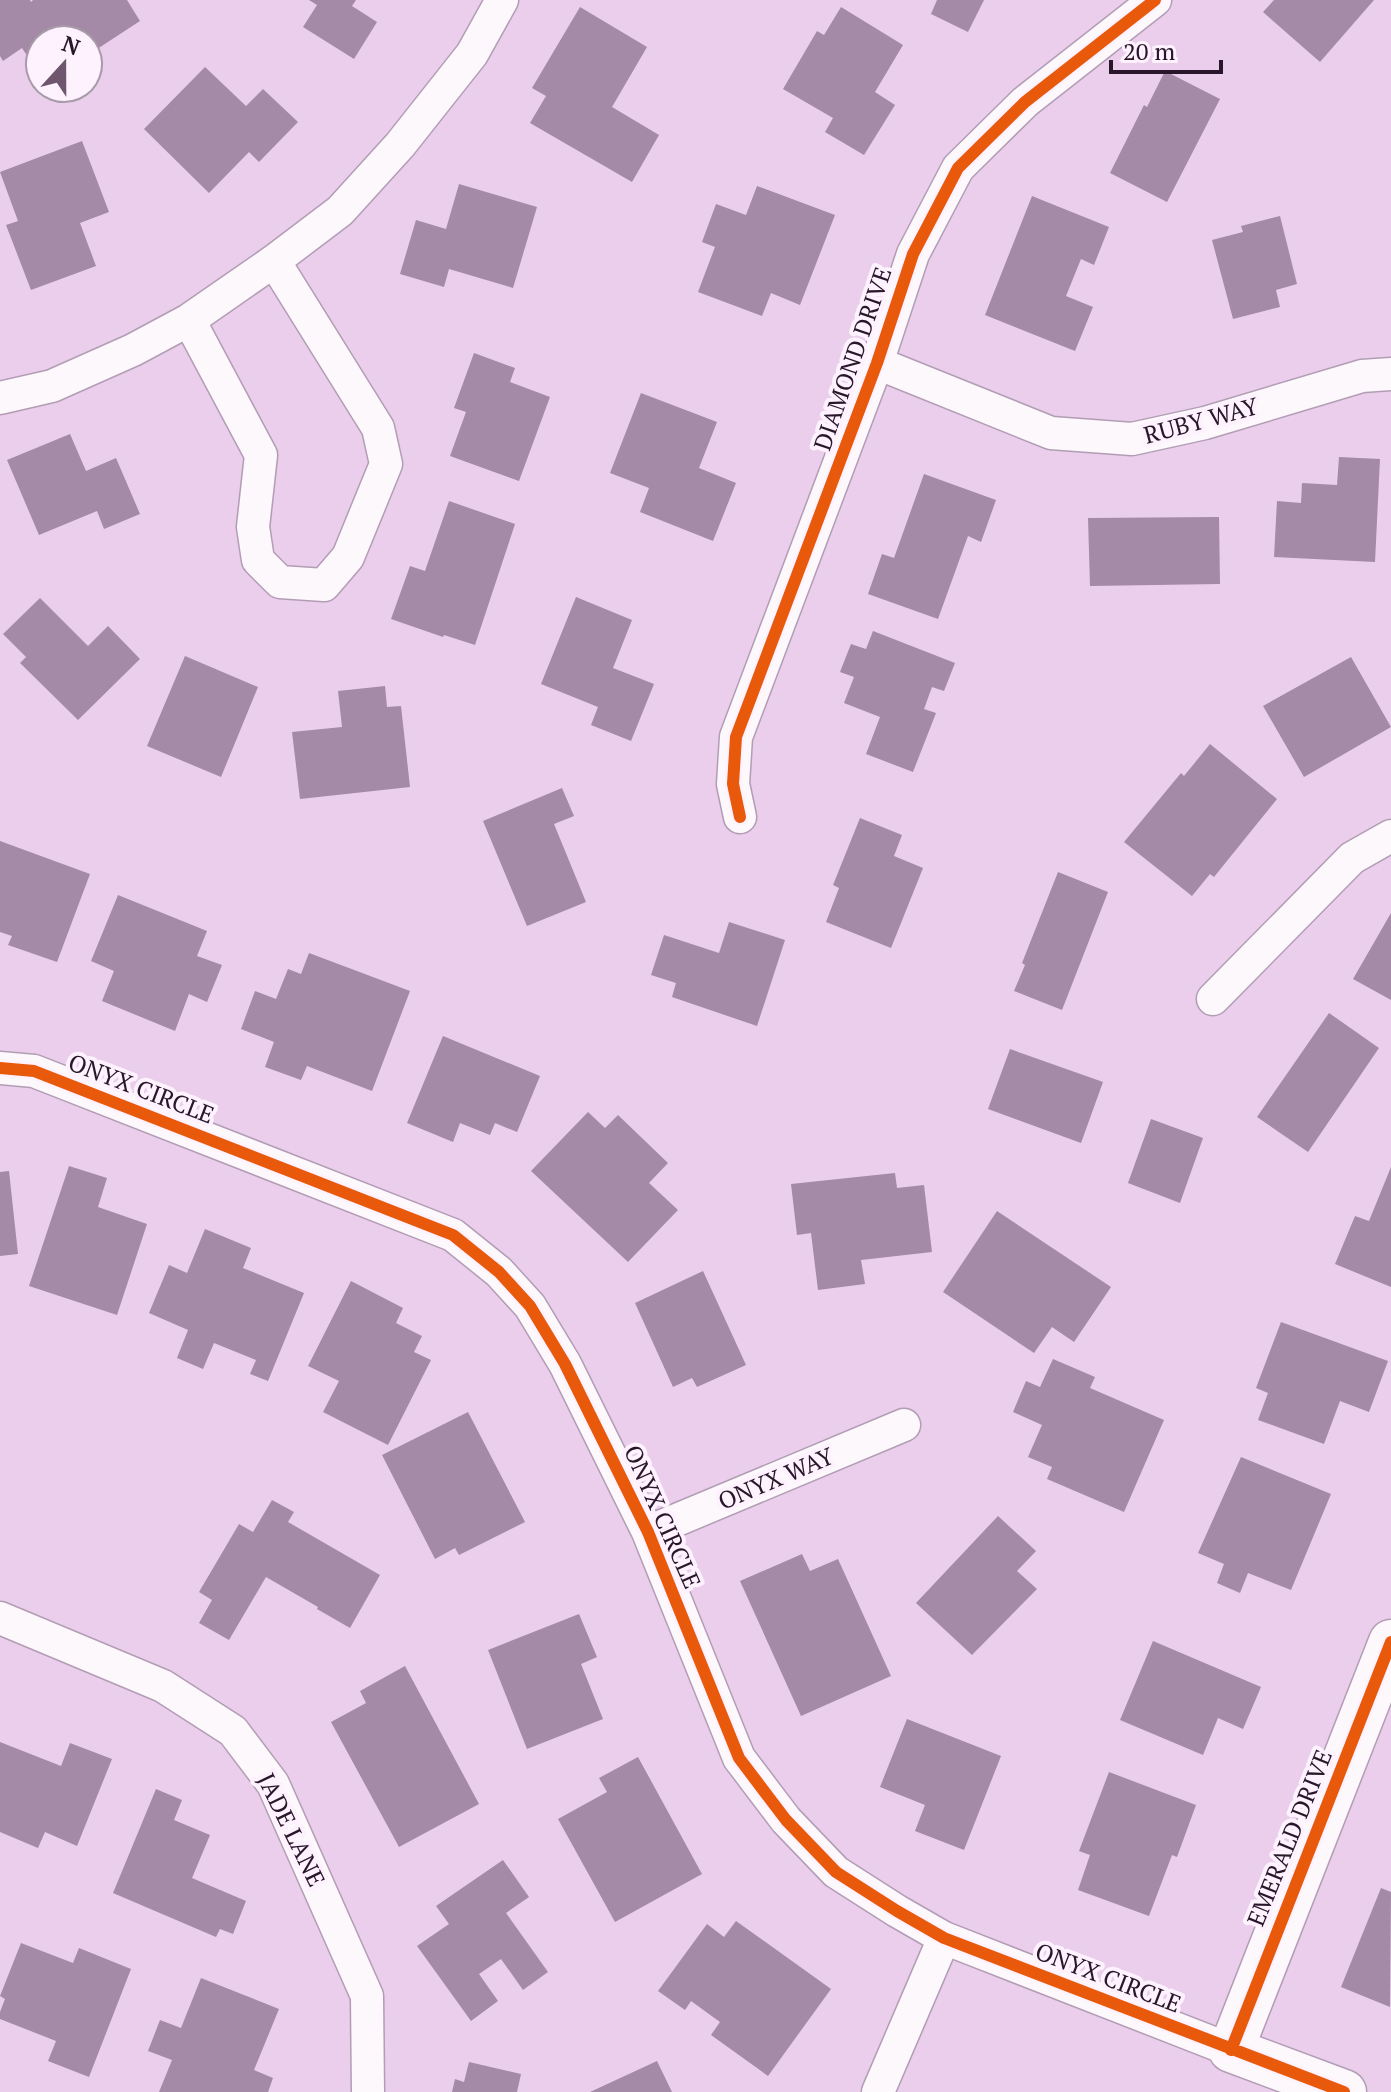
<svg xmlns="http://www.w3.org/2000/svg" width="1391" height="2092" viewBox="0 0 1391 2092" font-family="'PT Serif',serif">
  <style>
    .building { fill: #a48aa6 }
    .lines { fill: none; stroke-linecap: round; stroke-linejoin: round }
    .street-casing { stroke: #b29db4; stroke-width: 35 }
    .secondary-casing { stroke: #b29db4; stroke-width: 47 }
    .street { stroke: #fcf8fc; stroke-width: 32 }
    .secondary { stroke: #fcf8fc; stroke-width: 44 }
    .cycleway-casing { stroke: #fdf2fe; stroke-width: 17 }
    .cycleway { stroke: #e8590c; stroke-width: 12 }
    .labels { text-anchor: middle; stroke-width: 8; stroke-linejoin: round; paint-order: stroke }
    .street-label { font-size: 24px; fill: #29162a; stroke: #fdf2fe }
  </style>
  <rect width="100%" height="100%" fill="#eaceec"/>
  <!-- building -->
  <path class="building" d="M0 0H30L31 2 33 0H127L140 21 88 55V40H40V75L22 48 3 61 0 56Z
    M309 0H356L352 6 377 22 354 59 303 27 317 5Z
    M937 0H984L968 32 931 14Z
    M1274 0H1374L1320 62 1263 12Z
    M580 7 647 47 612 107 659 135 632 182 530 123 546 96 532 88Z
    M841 7 903 45 875 92 895 105 864 155 825 132 833 118 783 89 817 31 824 35Z
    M205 67 246 106 263 89 298 122 259 162 249 152 209 193 144 129Z
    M1165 71 1220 99 1167 202 1110 173 1144 105 1147 107Z
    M82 141 109 212 80 223 96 266 31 290 6 225 18 221 0 172Z
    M459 184 537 207 513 288 449 269 444 287 400 274 416 220 446 229Z
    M757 186 835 215 800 305 771 293 762 316 698 292 715 247 702 242 716 204 746 215Z
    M1032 196 1109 227 1094 265 1081 259 1066 296 1093 307 1075 351 985 315Z
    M1280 216 1297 284 1276 290 1280 307 1233 319 1212 240 1243 232 1241 226Z
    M474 353 515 368 510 382 550 397 519 481 450 456 466 412 454 408Z
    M641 393 717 422 699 468 736 483 713 541 640 512 649 488 610 473Z
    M70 434 86 471 116 458 140 514 104 529 97 511 39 535 7 460Z
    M1339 457 1380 459 1375 562 1274 557 1277 501 1301 503 1302 483 1337 485Z
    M924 474 996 500 981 542 968 536 938 619 868 594 882 554 894 558Z
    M449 501 515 524 475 645 444 635 443 637 391 619 410 566 425 571Z
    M1219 517 1220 584 1090 586 1088 518Z
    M576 597 632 620 613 668 654 684 631 741 591 725 598 707 541 684Z
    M40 598 88 646 108 626 140 659 78 720 20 663 26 657 3 634Z
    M873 631 955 663 944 691 932 687 924 709 936 713 913 772 866 754 880 717 844 703 854 677 840 672 851 644 866 649Z
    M185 656 258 687 221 777 147 746Z
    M1351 657 1391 727 1304 777 1263 706Z
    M385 686 387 707 401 706 410 787 300 799 292 732 342 727 338 691Z
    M1210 744 1277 799 1214 877 1210 874 1192 896 1124 842 1181 773 1184 776Z
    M562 788 574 816 554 824 586 902 527 926 483 821Z
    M860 818 902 835 894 856 923 868 891 948 826 922 839 888 833 885Z
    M0 841 90 874 57 962 8 945 12 936 0 932Z
    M1058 872 1108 892 1062 1010 1014 991 1025 965 1022 963Z
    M118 895 207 931 197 956 222 965 207 1002 189 994 175 1031 102 1001 114 971 91 961Z
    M1391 913V1000L1353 979Z
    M729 922 785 940 757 1026 672 997 676 983 651 975 664 935 719 953Z
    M309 953 410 991 372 1091 307 1066 301 1080 265 1067 274 1042 241 1029 255 991 276 999 288 969 301 974Z
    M1329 1013 1379 1048 1308 1152 1257 1117Z
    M443 1036 540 1076 517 1132 495 1123 490 1135 460 1123 453 1142 407 1123Z
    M1010 1049 1103 1082 1081 1143 988 1109Z
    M588 1112 605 1128 618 1115 668 1163 649 1183 678 1210 628 1262 531 1171Z
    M1151 1119 1203 1138 1180 1203 1128 1183Z
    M69 1166 107 1178 98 1207 147 1224 117 1315 29 1286Z
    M1391 1167V1287L1335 1264 1355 1216 1369 1221Z
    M9 1171 18 1254 0 1256V1172Z
    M895 1173 897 1188 924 1185 932 1252 861 1260 865 1284 818 1290 811 1233 797 1235 791 1184Z
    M997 1211 1111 1287 1074 1342 1052 1327 1034 1353 943 1292Z
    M205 1229 251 1248 243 1268 304 1293 268 1381 250 1374 256 1360 214 1343 203 1369 177 1358 188 1330 149 1313 169 1265 187 1273Z
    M703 1271 746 1365 697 1387 692 1378 673 1387 635 1303Z
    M351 1281 403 1308 396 1323 422 1336 414 1352 431 1360 388 1445 323 1412 339 1381 308 1366Z
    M1281 1322 1388 1361 1369 1412 1340 1401 1324 1444 1258 1420 1268 1393 1256 1388Z
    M1053 1359 1095 1377 1090 1388 1164 1420 1124 1512 1047 1479 1052 1467 1028 1457 1042 1425 1013 1412 1026 1381 1040 1387Z
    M468 1412 525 1522 459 1555 455 1548 435 1559 382 1455Z
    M1241 1457 1331 1494 1291 1590 1248 1573 1240 1593 1217 1583 1224 1564 1198 1553Z
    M272 1500 294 1512 288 1522 380 1575 350 1628 317 1609 318 1607 266 1577 229 1640 199 1623 212 1600 199 1592 239 1524 253 1532Z
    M998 1516 1036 1551 1017 1571 1037 1589 972 1655 916 1603Z
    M802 1554 810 1571 838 1559 891 1676 801 1716 740 1581Z
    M579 1614 597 1657 581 1664 603 1719 527 1749 488 1650Z
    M1153 1641 1261 1687 1243 1729 1218 1718 1203 1755 1120 1720Z
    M405 1666 479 1804 399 1847 331 1722 366 1703 360 1691Z
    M907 1719 1001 1756 964 1850 915 1831 925 1805 880 1787Z
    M0 1742 61 1766 70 1743 112 1759 77 1846 45 1832 38 1848 0 1832Z
    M638 1757 702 1874 615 1922 558 1819 607 1792 599 1778Z
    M1109 1772 1196 1805 1177 1857 1172 1855 1149 1916 1078 1890 1090 1855 1079 1851Z
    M156 1789 182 1800 174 1820 210 1835 192 1878 246 1901 233 1934 220 1929 216 1937 113 1893Z
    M503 1860 529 1897 506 1913 548 1972 523 1990 501 1959 479 1974 498 2001 471 2021 417 1946 449 1924 436 1906Z
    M1381 1888 1391 1892 1390 2007 1341 1987Z
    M736 1921 831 1989 768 2076 711 2035 720 2022 691 2001 685 2010 658 1991 707 1924 724 1937Z
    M21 1943 73 1963 79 1948 131 1969 89 2077 48 2061 56 2041 0 2019V2012L5 1999 0 1996Z
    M201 1978 279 2009 254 2070 273 2078 268 2092H159L172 2060 148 2051 160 2020 181 2028Z
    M657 2061 672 2092H590Z
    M469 2062 521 2074 517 2092H452L455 2079 464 2082Z"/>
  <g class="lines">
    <!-- street casing -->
    <g class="street-casing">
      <path id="street" d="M189 320 261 455 253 527 258 560 280 582 324 585 348 557 386 464 378 428 274 261
        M877 363 1051 433 1132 439 1205 423 1362 376 1391 374
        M0 398 52 386 133 350 189 320 274 261 340 211 400 145 472 54 502 0
        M740 817 733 784 736 737 877 363 913 254 958 168 1025 102 1155 0
        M1213 999 1352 858 1391 836
        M0 1068 34 1071 453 1235 499 1272 530 1306 565 1364 648 1532 739 1758 786 1820 836 1872 897 1911 944 1938 1231 2050
        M648 1532 904 1425
        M0 1618 163 1686 233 1731 273 1784 367 1996 368 2092
        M878 2092 944 1938"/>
    </g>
    <!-- secondary casing -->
    <g class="secondary-casing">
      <path id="secondary" d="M1344 2092 1231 2050 1391 1642"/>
    </g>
    <!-- street -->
    <use href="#street" class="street"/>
    <!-- secondary -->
    <use href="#secondary" class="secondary"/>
    <!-- cycleway casing -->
    <g class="cycleway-casing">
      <path id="cycleway" d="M740 817 733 784 736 737 877 363 913 254 958 168 1025 102 1155 0
        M0 1068 34 1071 453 1235 499 1272 530 1306 565 1364 648 1532 739 1758 786 1820 836 1872 897 1911 944 1938 1344 2092
        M1231 2050 1391 1642"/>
    </g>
    <!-- cycleway -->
    <use href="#cycleway" class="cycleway"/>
  </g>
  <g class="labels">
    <!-- street labels -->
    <g class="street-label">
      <text transform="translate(853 359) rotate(-71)" y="8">DIAMOND DRIVE</text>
      <text transform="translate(1201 421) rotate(-15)" y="8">RUBY WAY</text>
      <text transform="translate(141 1089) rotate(21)" y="8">ONYX CIRCLE</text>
      <text transform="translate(776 1479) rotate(-23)" y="8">ONYX WAY</text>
      <text transform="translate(662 1517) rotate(66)" y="8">ONYX CIRCLE</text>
      <text transform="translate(291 1830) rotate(64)" y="8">JADE LANE</text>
      <text transform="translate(1290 1838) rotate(-68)" y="8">EMERALD DRIVE</text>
      <text transform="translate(1108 1978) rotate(21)" y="8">ONYX CIRCLE</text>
    </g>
  </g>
  <!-- north arrow -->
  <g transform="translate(64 64) rotate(21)"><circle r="38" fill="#fdf2fe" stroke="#a89aa9" stroke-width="2"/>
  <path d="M0-6L14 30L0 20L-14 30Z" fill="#6d566e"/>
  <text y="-12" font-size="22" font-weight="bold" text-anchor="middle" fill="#29162a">N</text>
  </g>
  <!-- scale -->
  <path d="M1111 60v12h110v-12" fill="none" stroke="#29162a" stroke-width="4"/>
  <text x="1123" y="60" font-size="24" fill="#29162a" stroke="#fdf2fe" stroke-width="6" paint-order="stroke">20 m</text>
</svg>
